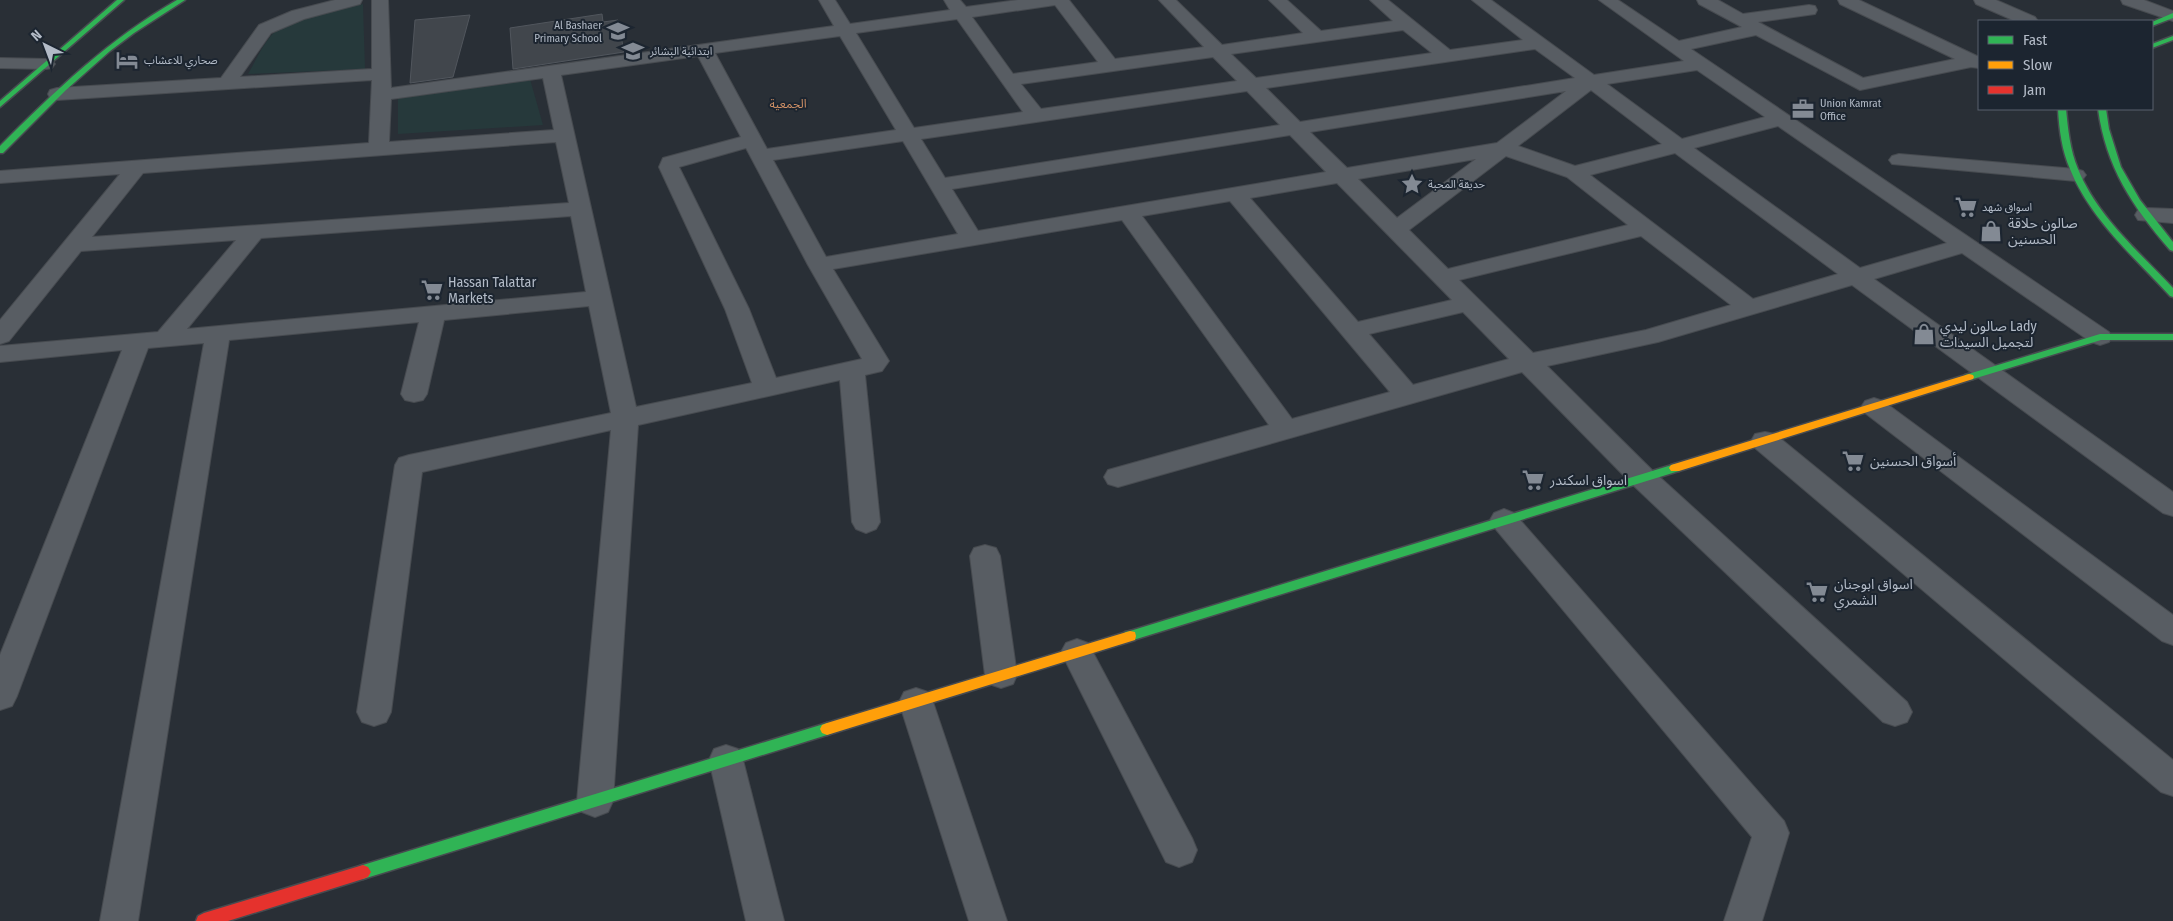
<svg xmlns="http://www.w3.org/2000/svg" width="2173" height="921" viewBox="0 0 2173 921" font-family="'Fira Sans Condensed','Noto Sans Arabic',sans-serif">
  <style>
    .green { fill: #26393b }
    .building { fill: #41464c; stroke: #51565d }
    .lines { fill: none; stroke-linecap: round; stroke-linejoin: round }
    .street-casing { stroke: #474b50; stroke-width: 2 }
    .fast-casing { stroke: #474b50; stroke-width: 3 }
    .slow-casing { stroke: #474b50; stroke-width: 3 }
    .jam-casing { stroke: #474b50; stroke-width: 3 }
    .street { fill: #585d63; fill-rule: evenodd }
    .fast { fill: #30b455; fill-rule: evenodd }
    .slow { fill: #ff9f0a; fill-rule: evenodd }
    .jam { fill: #e5322d; fill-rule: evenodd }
    .labels { text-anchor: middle; stroke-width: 4; stroke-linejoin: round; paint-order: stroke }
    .far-poi-label { font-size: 11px; fill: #b3bbc7; stroke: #1c2530; text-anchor: start }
    .far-neighbourhood-label { font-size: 12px; fill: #d09065; stroke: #1c2530 }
    .poi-label { font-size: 14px; fill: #b3bbc7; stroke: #1c2530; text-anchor: start }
  </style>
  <rect width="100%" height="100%" fill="#292f36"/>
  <!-- green -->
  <path class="green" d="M363 4 365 69 248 74C255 62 261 48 270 37 285 18 339 9 363 4Z
    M530 79 543 125 398 134V96Z"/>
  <!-- building -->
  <path class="building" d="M602 14 603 22 618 20 624 52 513 69 510 28Z
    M470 15 453 77 410 83 415 20Z"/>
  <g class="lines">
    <!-- street casing -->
    <g class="street-casing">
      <path id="street" d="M335 0H362L360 4 304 19 271 33 240 77 372 69V0H388L391 88 834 26 819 0H835L850 24 950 10 944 0H960L966 7 1018 0H1069L1115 59 1204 47 1159 0H1176L1222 45 1303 33 1269 0H1287L1321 31 1393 21 1370 0H1388L1450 50 1523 40 1472 0H1491L1594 75 1684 61 1599 0H1618L1679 41 1742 27 1699 4 1697 0H1718L1743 14 1809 5 1815 6 1817 10 1815 14 1758 22 1863 78 1955 59 1840 4 1838 0H1859L1979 57V68L1971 67 1860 90 1756 35 1691 49 2109 332 2112 337 2109 342 2100 345 2091 342 1962 253 1874 279 2173 492V516L2163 513 1852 285 1658 342 1547 366 1653 471 1907 702 1912 712 1907 722 1895 726 1883 722 1633 485 1522 372 1118 487 1108 484 1104 477 1108 470 1269 425 1122 220 833 269 889 361 882 371 865 375 880 522 876 529 866 533 856 529 852 522 840 380 638 425 613 801 608 812 595 817 582 812 577 801 611 430 422 472 391 712 386 722 374 726 362 722 357 712 395 465 399 458 409 455 611 413 589 306 444 320 427 394 423 400 414 402 405 400 401 394 419 322 229 340 138 921H100L204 343 148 348 17 696 12 706 0 710V655L122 350 0 362V346L158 332 236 240 81 251 9 341 0 344V320L120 174 0 183V171L369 143 372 80 57 100 50 98 48 94 50 90 57 88 221 78 259 25 292 11ZM1055 5 1098 62 1013 74 972 17ZM957 19 1023 112 914 128 856 33ZM1403 30 1432 53 1256 78 1231 54ZM840 36 896 130 767 149 715 53ZM1535 49 1575 78 1300 122 1266 88ZM698 56 741 137 663 158 659 167 725 309 752 383 636 407 561 75ZM1213 57 1237 81 1041 109 1021 84ZM1697 70 1765 117 1682 139 1607 84ZM543 78 554 130 389 142 391 99ZM1591 90 1662 144 1575 166 1518 146ZM1247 91 1280 125 945 178 921 139ZM1566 91 1497 143 1347 168 1310 132ZM1778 126 1947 243 1860 268 1694 148ZM1290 135 1326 172 978 231 952 189ZM903 141 958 234 826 257 773 160ZM556 142 569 203 92 237 143 173ZM746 148 808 265 862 359 776 378 749 309 679 167ZM1675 153 1838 274 1753 299 1590 175ZM1506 156 1567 177 1628 225 1448 269 1409 230ZM1476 159 1397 218 1358 179ZM1337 183 1452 300 1358 322 1250 198ZM1230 201 1390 392 1292 419 1142 216ZM571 216 586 292 187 329 261 238ZM1641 236 1731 305 1646 330 1533 353 1459 280ZM1463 312 1509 359 1413 385 1369 334Z
        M1974 0H1996L2035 17 2038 21H2015L1976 4Z
        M2121 0H2144L2173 11V21L2123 4Z
        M0 58 46 59 52 60 55 64 52 68 46 69 0 68Z
        M1899 154 2076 169 2083 171 2086 175 2083 179 2076 181 1892 164 1889 160 1892 156Z
        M2146 208 2173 209V223L2138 220 2135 215 2138 210Z
        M1874 398 1883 401 2173 615V645L2162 641 1865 413 1861 407 1865 401Z
        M1765 432 1775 434 2173 760V796L2161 792 1755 448 1751 441 1755 434Z
        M1504 509 1514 513 1784 821 1789 833 1762 921H1724L1752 837 1494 527 1490 520 1494 513Z
        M985 545 996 548 1000 556 1017 675 1013 684 1001 688 989 684 985 675 970 556 974 548Z
        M1077 639 1088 643 1192 838 1197 850 1192 862 1179 867 1166 862 1061 652 1066 643Z
        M916 688 928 692 933 702 1007 921H969L899 702 904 692Z
        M726 745 738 749 743 760 784 921H746L709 760 714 749Z"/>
    </g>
    <!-- fast casing -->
    <g class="fast-casing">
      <path id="fast" d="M117 0H124L0 107V101Z
        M177 0H185L134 33 110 51 66 90 3 153H0V146C55 91 109 39 177 0Z
        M2173 13V18L2152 26V22Z
        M2173 36V40L2152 48V44Z
        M2058 109H2066C2068 129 2070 150 2078 169 2097 216 2139 252 2173 288V297L2170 296C2134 257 2090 219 2070 169 2062 151 2059 129 2058 109Z
        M2098 109H2106L2109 129 2121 167 2140 200 2173 242V251L2170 250C2132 206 2106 167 2098 109Z
        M2100 334H2173V340H2101L1973 379 1969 380 1964 377 1965 375Z
        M1675 464 1679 465 1681 468 1679 471 1130 641 1125 640 1124 636 1125 632 1130 631Z
        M827 723 832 725 834 729 832 733 827 735 363 879 358 877 355 872 358 867 363 865Z"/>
    </g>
    <!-- slow casing -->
    <g class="slow-casing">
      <path id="slow" d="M1969 374 1973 375 1974 377 1973 379 1679 471H1671L1669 468 1671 465Z
        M1130 631 1135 632 1136 636 1135 640 827 735 822 733 820 729 822 725 827 723Z"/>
    </g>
    <!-- jam casing -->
    <g class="jam-casing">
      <path id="jam" d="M363 865 368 867 371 872 368 877 363 879 228 921H196L198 916 204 913Z"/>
    </g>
    <!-- street -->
    <use href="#street" class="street"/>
    <!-- fast -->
    <use href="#fast" class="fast"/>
    <!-- slow -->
    <use href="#slow" class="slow"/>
    <!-- jam -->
    <use href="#jam" class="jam"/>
  </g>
  <!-- icons -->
  <defs>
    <g id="school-bare" transform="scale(1.725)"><path d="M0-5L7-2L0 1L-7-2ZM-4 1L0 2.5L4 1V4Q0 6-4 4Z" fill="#838a94" stroke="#1c2530" stroke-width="2.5" paint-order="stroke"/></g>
    <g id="hotel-bare" transform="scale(1.725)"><path d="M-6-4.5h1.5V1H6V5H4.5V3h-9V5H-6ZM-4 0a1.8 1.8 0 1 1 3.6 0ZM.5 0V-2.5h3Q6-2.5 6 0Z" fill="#838a94" stroke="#1c2530" stroke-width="2.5" paint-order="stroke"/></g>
    <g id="office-bare" transform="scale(1.725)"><path d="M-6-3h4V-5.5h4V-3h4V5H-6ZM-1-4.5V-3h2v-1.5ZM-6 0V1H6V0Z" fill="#838a94" stroke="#1c2530" stroke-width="2.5" paint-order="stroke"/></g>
    <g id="sight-bare" transform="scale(1.725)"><path d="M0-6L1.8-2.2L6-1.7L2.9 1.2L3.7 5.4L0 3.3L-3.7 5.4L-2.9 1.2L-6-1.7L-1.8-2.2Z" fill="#838a94" stroke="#1c2530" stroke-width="2.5" paint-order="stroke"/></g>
    <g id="supermarket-bare" transform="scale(1.725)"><path d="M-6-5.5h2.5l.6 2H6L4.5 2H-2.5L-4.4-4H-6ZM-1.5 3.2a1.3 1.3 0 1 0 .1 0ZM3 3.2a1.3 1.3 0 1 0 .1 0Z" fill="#838a94" stroke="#1c2530" stroke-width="2.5" paint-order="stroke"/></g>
    <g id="shop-bare" transform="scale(1.725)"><path d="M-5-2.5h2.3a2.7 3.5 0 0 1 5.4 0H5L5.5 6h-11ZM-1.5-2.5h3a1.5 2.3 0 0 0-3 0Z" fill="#838a94" stroke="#1c2530" stroke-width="2.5" paint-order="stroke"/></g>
  </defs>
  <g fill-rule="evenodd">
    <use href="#school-bare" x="618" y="31"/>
    <use href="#school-bare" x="633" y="51"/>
    <use href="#hotel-bare" x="127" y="60"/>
    <use href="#office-bare" x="1803" y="109"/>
    <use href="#sight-bare" x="1412" y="184"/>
    <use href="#supermarket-bare" x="1966" y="207"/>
    <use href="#shop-bare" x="1991" y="231"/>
    <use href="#supermarket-bare" x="432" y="290"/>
    <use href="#shop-bare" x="1924" y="334"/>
    <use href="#supermarket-bare" x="1853" y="461"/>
    <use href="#supermarket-bare" x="1533" y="480"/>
    <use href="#supermarket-bare" x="1817" y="592"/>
  </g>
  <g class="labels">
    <!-- far-poi labels -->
    <g class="far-poi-label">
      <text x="602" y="29" text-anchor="end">Al Bashaer<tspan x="602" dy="13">Primary School</tspan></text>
      <text x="650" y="55">ابتدائية البشائر</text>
      <text x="144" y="64">صحاري للاعشاب</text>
      <text x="1820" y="107">Union Kamrat<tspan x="1820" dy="13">Office</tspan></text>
      <text x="1428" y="188">حديقة المحبة</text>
      <text x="1982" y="211">اسواق شهد</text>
    </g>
    <!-- far-neighbourhood labels -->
    <g class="far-neighbourhood-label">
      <text x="788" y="108">الجمعية</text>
    </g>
    <!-- poi labels -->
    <g class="poi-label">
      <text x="2008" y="228">صالون حلاقة<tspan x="2008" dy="16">الحسنين</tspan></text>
      <text x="448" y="287">Hassan Talattar<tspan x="448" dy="16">Markets</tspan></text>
      <text x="1940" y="331">صالون ليدي Lady<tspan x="1940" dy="16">لتجميل السيدات</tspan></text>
      <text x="1870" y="466">أسواق الحسنين</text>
      <text x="1550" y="485">اسواق اسكندر</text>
      <text x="1834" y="589">اسواق ابوجنان<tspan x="1834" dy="16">الشمري</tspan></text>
    </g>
  </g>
  <!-- legend -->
  <rect x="1978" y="20" width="175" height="90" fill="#1c2530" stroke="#58616c"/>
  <rect x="1988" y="36" width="25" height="8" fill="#30b455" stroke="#58616c"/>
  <text x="2023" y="45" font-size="15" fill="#b3bbc7">Fast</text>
  <rect x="1988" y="61" width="25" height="8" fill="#ff9f0a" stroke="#58616c"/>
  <text x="2023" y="70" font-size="15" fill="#b3bbc7">Slow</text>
  <rect x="1988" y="86" width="25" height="8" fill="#e5322d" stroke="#58616c"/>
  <text x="2023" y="95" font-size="15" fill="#b3bbc7">Jam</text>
  <!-- north arrow -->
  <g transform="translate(45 45) rotate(318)" stroke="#1c2530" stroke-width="4" paint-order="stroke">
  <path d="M0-4L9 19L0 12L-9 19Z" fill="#b3bbc7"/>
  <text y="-8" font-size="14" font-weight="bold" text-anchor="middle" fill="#b3bbc7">N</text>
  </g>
</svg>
